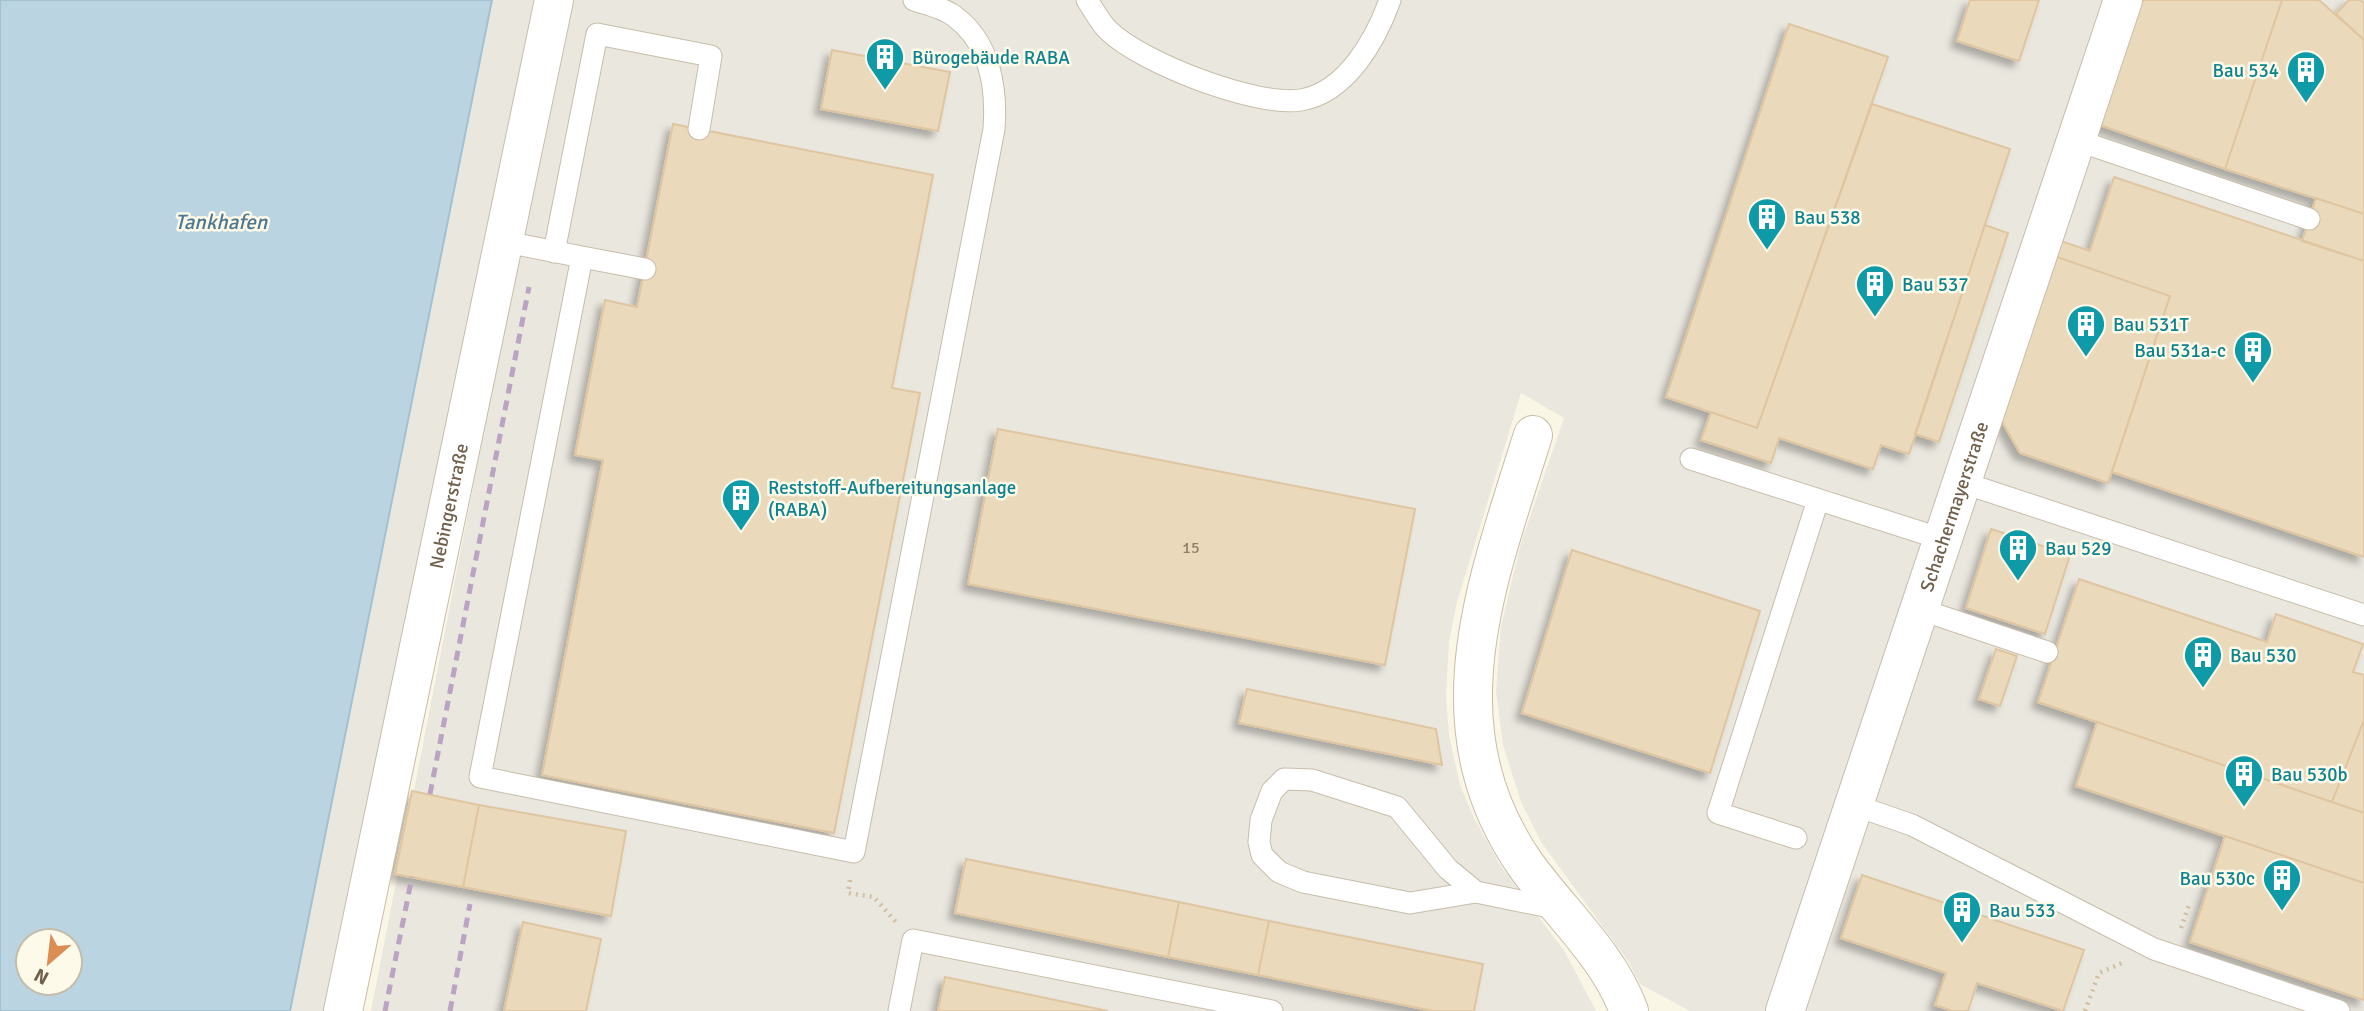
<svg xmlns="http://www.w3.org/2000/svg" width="2364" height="1011" viewBox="0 0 2364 1011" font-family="Signika,sans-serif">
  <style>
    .industrial { fill: #eae7df }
    .water { fill: #bbd4e2; stroke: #a2c1d3; stroke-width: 2; fill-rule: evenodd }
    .building { fill: #ebd9bc; stroke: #dfc5a0; stroke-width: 2; filter: url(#shadow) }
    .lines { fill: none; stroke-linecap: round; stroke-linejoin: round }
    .service-casing { stroke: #c8bdaa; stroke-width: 23 }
    .minor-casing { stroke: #c8bdaa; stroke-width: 40 }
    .path { stroke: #d2bfa2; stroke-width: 4.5; stroke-dasharray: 2 5; stroke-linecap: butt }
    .service { stroke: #fff; stroke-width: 21 }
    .minor { stroke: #fff; stroke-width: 38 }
    .rail { stroke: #bba4c3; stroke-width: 5; stroke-dasharray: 10 7; stroke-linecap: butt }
    .labels { text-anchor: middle; stroke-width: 5; stroke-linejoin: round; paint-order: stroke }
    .number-label { font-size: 16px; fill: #907f68 }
    .culture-label { font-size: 19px; fill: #0d838f; stroke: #fdfaea; text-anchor: start }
    .street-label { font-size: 19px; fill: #71614c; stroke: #fdfaea }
    .water-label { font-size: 21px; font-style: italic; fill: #4e7890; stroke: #fdfaea }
  </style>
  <defs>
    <filter id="shadow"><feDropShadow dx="-6" dy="6" stdDeviation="3.5" flood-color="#0004"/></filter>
  </defs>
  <rect width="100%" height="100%" fill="#faf6e5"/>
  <!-- industrial -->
  <path class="industrial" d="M492 0H534L332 1011H290Z
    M568 0H2110L1766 1011H1690L1640 984 1628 961 1541 842 1521 802 1503 745 1496 691 1501 626 1521 543 1564 418 1521 393 1457 602 1449 641 1446 695 1449 736 1460 785 1474 818 1500 865 1565 952 1596 1011H371Z
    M2135 0H2364V1011H1797Z"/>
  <!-- water -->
  <path class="water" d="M0 0H492L290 1011H0ZM28 941H70V983H28Z"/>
  <!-- building -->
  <path class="building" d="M1970 0H2039L2019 61 1957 41Z
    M2134 0H2282L2225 169 2100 125Z
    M2282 0H2319L2364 40V214L2225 169Z
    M2349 0H2360L2364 3V40L2336 14Z
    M1789 24 1888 57 1757 428 1666 397Z
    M832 50 950 72 938 131 821 109Z
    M1872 104 2010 149 1909 454 1881 445 1873 469 1779 438 1771 463 1701 440 1711 412 1757 428Z
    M673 124 933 175 892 388 920 393 834 833 542 775 603 460 575 455 605 300 637 307Z
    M2114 177 2364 261V557L2112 472 2170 296 2057 257 2061 241 2090 251Z
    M2316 198 2364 214V261L2302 241Z
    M1985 225 2008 233 1939 442 1915 434Z
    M2057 257 2170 296 2108 483 2020 453 2001 420Z
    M998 429 1415 509 1385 665 968 584Z
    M1991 529 2070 555 2045 634 1966 608Z
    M1572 550 1760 611 1710 773 1522 713Z
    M2079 579 2267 642 2276 614 2363 644 2353 672 2364 675V720L2332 802 2038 702Z
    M1996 649 2017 656 2000 706 1979 699Z
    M1247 689 1436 729 1442 765 1239 723Z
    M2364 720V813L2332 802Z
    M2097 722 2364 813V883L2076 786Z
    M412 791 479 805 463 887 395 874Z
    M479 805 626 831 611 916 463 887Z
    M2225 836 2364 883V1000L2190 942Z
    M966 859 1179 902 1168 957 955 913Z
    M1862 875 2084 950 2063 1011 1977 983 1968 1011H1953L1935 1005 1946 973 1841 938Z
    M1179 902 1269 921 1258 975 1168 957Z
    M1269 921 1483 964 1474 1011H1433L1258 975Z
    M523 922 601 939 586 1011H504Z
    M945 977 1108 1011H938Z"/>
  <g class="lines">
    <!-- service casing -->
    <g class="service-casing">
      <path id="service" d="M1087 0C1094 10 1100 23 1109 31 1142 63 1256 107 1301 100 1347 92 1376 39 1390 0
        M2076 140 2309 219
        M506 242 582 257 480 777 854 852 994 129C997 88 990 42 954 16 944 8 926 4 914 0
        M554 252 597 34 711 56 699 129
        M582 257 645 269
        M1691 459 1942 539
        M1961 482 2364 615
        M1919 609 2047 652
        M1854 805 1912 825 2154 949 2339 1011
        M1796 838 1718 813 1818 500
        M1476 892 1448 869 1397 807 1312 780 1284 779 1272 791 1261 820 1259 842 1262 855 1279 872 1303 882 1410 903 1476 892 1559 909
        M899 1011 913 940 1272 1011"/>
    </g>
    <!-- minor casing -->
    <g class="minor-casing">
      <g id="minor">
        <path d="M1533 435C1488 580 1428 724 1525 864 1559 912 1608 954 1629 1011"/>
        <path id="s1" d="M343 1011 554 0"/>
        <path id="s2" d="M1785 1011 2123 0"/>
      </g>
    </g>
    <!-- path -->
    <path class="path" d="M850 880 848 893 874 897 896 922
      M2181 928 2190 902
      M2085 1011 2099 973 2122 963"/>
    <!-- service -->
    <use href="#service" class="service"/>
    <!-- minor -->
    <use href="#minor" class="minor"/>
    <!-- rail -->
    <path class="rail" d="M430 794 529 287
      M385 1011 412 877
      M450 1011 470 904"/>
  </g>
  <!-- icons -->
  <defs>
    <g id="building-pin" transform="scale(2.0125)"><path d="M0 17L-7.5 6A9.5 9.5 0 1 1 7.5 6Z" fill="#0f9aa8" stroke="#fdfaea"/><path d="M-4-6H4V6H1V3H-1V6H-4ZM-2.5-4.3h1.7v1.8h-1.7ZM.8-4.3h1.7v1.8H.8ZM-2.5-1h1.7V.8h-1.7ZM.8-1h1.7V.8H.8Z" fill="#fff"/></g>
  </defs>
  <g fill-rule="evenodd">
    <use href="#building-pin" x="885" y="57"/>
    <use href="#building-pin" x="2306" y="70"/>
    <use href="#building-pin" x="1767" y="217"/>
    <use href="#building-pin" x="1875" y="284"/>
    <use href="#building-pin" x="2086" y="324"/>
    <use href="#building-pin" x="2253" y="350"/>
    <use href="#building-pin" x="741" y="498"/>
    <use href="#building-pin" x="2018" y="548"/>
    <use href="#building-pin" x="2203" y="655"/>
    <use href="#building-pin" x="2244" y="774"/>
    <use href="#building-pin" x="2282" y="878"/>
    <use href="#building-pin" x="1962" y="910"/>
  </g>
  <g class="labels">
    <!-- number labels -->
    <g class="number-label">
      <text x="1191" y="553">15</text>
    </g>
    <!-- culture labels -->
    <g class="culture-label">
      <text x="912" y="64">Bürogebäude RABA</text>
      <text x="2279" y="77" text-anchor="end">Bau 534</text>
      <text x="1794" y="224">Bau 538</text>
      <text x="1902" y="291">Bau 537</text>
      <text x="2113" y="331">Bau 531T</text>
      <text x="2226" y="357" text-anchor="end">Bau 531a-c</text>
      <text x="768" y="494">Reststoff-Aufbereitungsanlage<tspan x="768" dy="22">(RABA)</tspan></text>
      <text x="2045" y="555">Bau 529</text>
      <text x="2230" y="662">Bau 530</text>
      <text x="2271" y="781">Bau 530b</text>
      <text x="2255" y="885" text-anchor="end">Bau 530c</text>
      <text x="1989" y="917">Bau 533</text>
    </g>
    <!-- street labels -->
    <g class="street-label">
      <text dy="7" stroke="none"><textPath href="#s1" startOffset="516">Nebingerstraße</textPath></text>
      <text dy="7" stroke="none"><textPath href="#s2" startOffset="532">Schachermayerstraße</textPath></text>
    </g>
    <!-- water labels -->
    <g class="water-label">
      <text x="221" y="229">Tankhafen</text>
    </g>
  </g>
  <!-- north arrow -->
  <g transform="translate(49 962) rotate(208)"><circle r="33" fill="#fdfaea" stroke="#c5bdab" stroke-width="2"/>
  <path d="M0-5L12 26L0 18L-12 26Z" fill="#db8d53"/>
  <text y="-10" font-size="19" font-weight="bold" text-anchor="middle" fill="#71614c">N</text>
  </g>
</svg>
